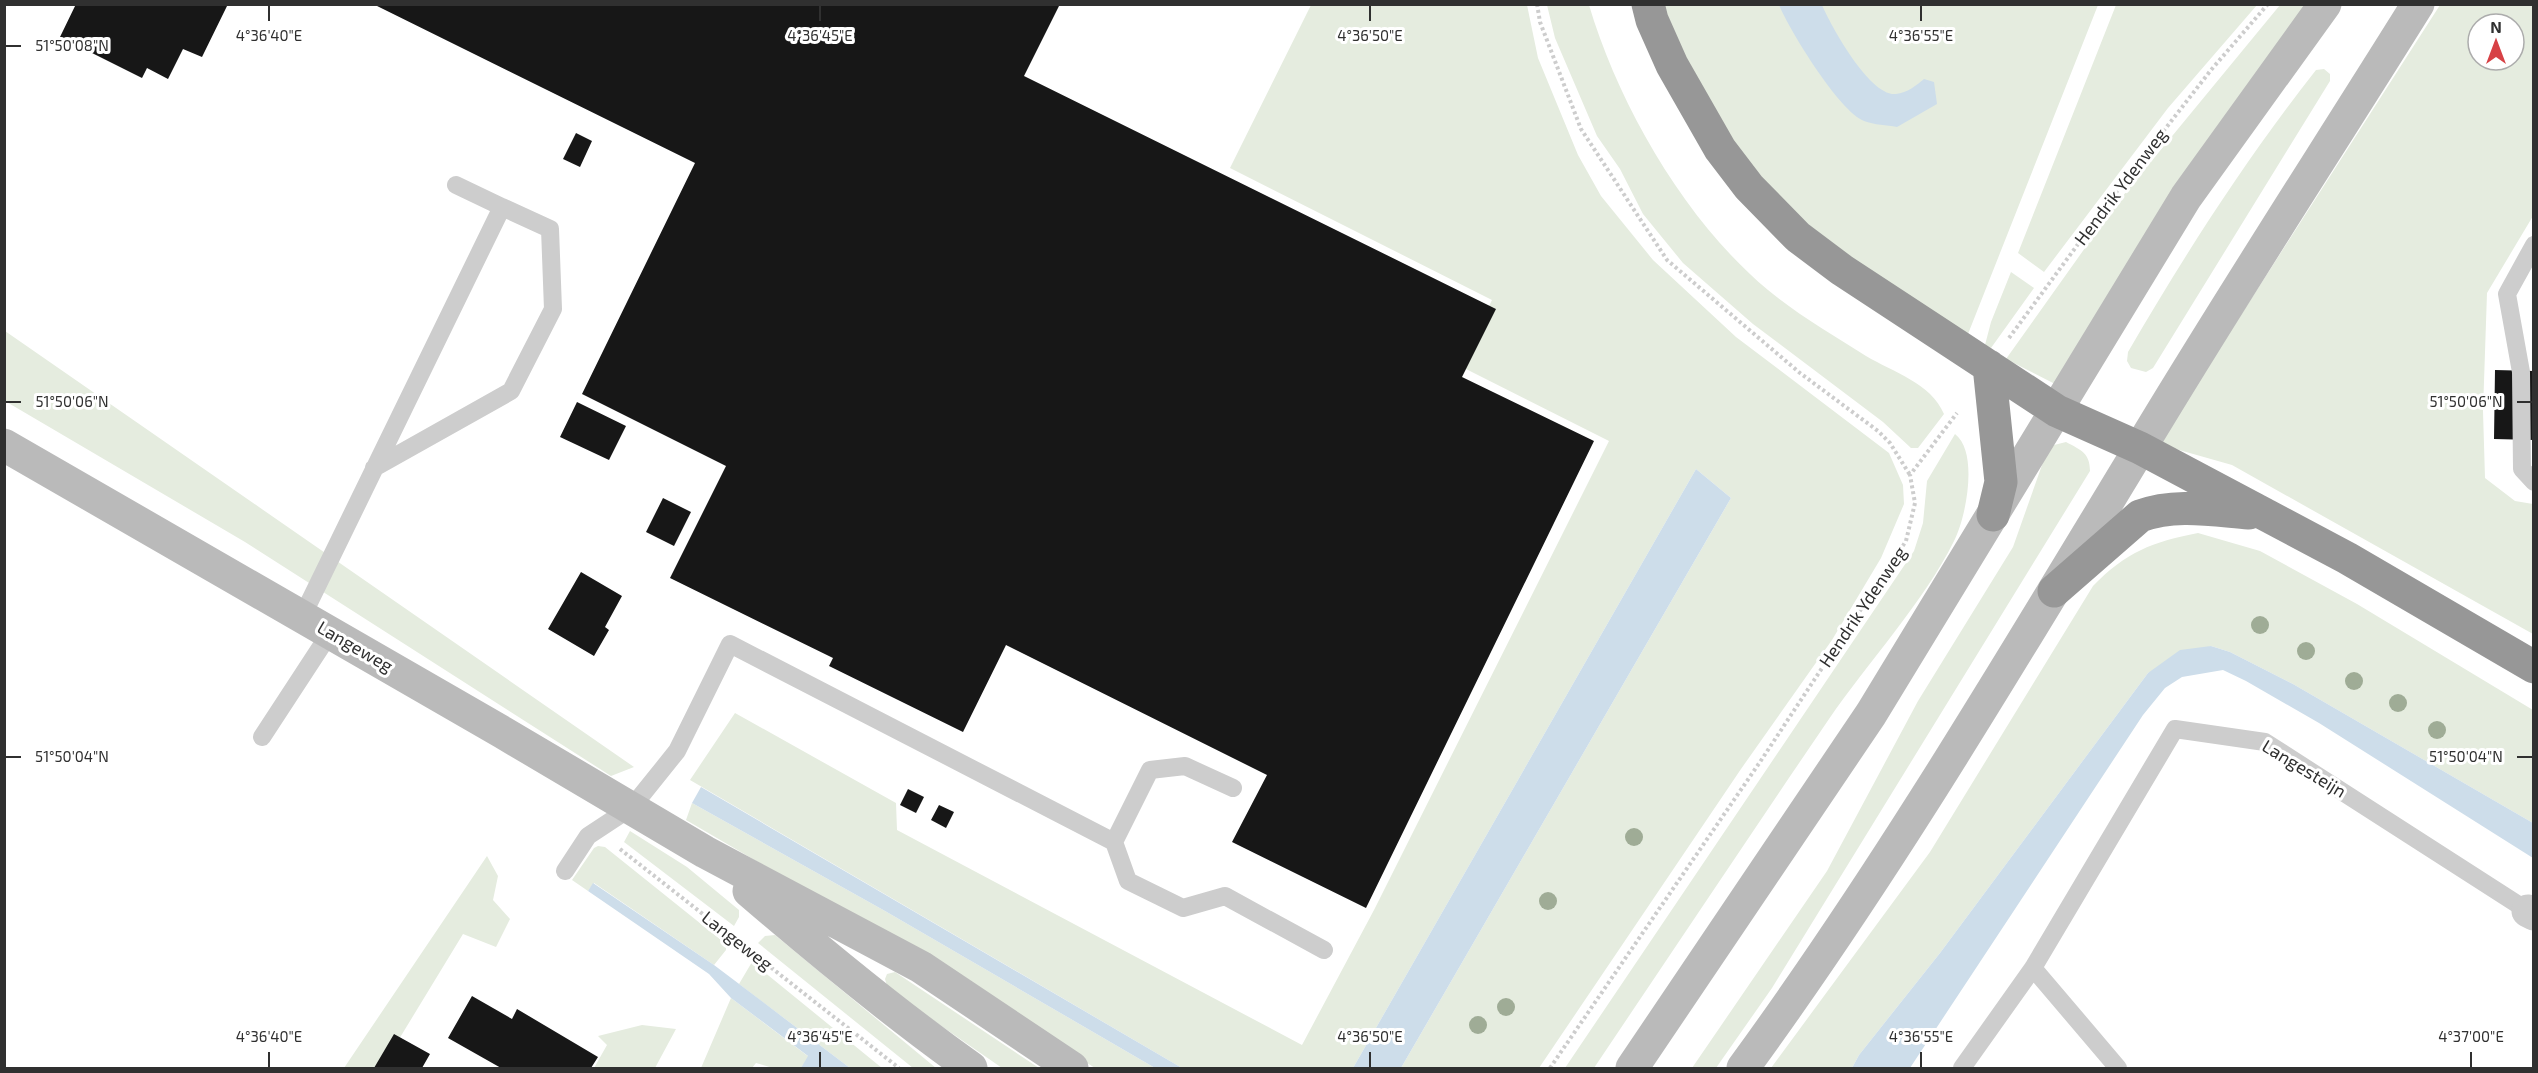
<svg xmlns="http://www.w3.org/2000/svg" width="2538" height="1073" viewBox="0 0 2538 1073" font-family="'Exo 2',sans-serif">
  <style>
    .green { fill: #e5ecdf; fill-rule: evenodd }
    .water { fill: #cdddea }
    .building { fill: #171717 }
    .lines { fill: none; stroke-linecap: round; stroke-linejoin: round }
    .path { stroke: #cdcdcd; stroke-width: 4; stroke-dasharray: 3 3; stroke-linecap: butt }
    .lane { stroke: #cdcdcd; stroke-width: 18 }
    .street { stroke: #cdcdcd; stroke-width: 33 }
    .secondary { stroke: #bababa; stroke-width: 33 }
    .highway { stroke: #979797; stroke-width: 33 }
    .tree { fill: #9fac96 }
    .ticks { fill: none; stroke: #303030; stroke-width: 2 }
    .labels { text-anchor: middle; stroke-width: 6; stroke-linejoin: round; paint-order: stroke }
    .street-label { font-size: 18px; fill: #303030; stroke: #fff }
    .ticks-label { font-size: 15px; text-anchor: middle; fill: #303030; stroke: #fff; stroke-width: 6; stroke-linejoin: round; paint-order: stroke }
  </style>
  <rect width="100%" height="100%" fill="#fff"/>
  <!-- green -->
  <path class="green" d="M1311 5H1527L1538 58 1578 155 1601 196 1653 260 1736 337 1889 453 1903 485 1904 504 1881 558 1832 640 1741 769 1539 1068H1401L1731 498 1696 469 1353 1068H1182L690 780 735 713 896 803 897 830 1302 1045 1374 910 1609 441 1460 366 1492 300 1230 168Z
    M1547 5H1589C1619 106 1686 222 1768 290 1798 315 1833 335 1866 356 1893 372 1931 383 1944 414L1918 448H1911L1883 422 1753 324 1683 263 1643 214 1620 169 1597 136 1555 38Z
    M1654 5H2098L1968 334 1838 253 1731 152Z
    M2116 5H2257L2168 108 2044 272 2018 253Z
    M2280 5H2312L2055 384 2006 359 2117 203Z
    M2440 5H2533V216L2487 293 2483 411 2485 478 2515 501 2533 504V634L2232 465 2158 444ZM2478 24H2514V60H2478Z
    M2324 69 2330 74V81L2153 368 2146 372 2131 368 2127 361 2128 352C2185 254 2246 159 2316 70Z
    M2011 272 2034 288 1991 348 1985 345 1991 322Z
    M5 331 634 767 611 776 245 542 5 401Z
    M1955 434C1979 452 1966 518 1954 541 1924 602 1868 662 1829 719 1750 835 1672 952 1594 1068H1565L1914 551 1923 523 1927 481Z
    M2066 442C2081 450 2090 453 2090 471L1772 988 1716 1068H1692L1827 871 1918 701 2013 547 2047 451 2054 445Z
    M2198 533 2260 551 2357 604 2533 710V823L2293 684 2230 652 2211 646 2148 673 1940 953 1859 1055 1852 1068H1771L1930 852 2093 586C2126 552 2152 542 2198 533Z
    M692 803 885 911 1155 1068H1095L906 948 686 820Z
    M630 831 687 867 739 910V917L734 926 624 842Z
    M598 846 605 847 726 944V950L714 965 594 883 588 891 572 880 594 848Z
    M487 856 498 876 493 900 510 919 496 947 463 934 393 1049 401 1054 402 1068H344Z
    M775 935 936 1068H913L758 943 765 936Z
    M752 962 882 1068H850L739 984Z
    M895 972 1039 1068H1002L888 989 885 979 887 974Z
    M731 998 809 1057 801 1068H773L756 1063 752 1068H701Z
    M642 1025 676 1029 655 1068H594L607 1045 598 1036Z"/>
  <!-- water -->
  <path class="water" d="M1779 5H1822C1831 26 1870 97 1896 94 1907 93 1917 85 1924 79L1934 82 1937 104 1897 127C1887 125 1874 125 1864 121 1839 111 1790 31 1779 5Z
    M1696 469 1731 498 1401 1068H1353Z
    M2211 646 2230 652 2293 684 2533 823V858L2319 723 2246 681 2223 670 2182 677 2165 688 2143 715 1910 1068H1852L1859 1055 1940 953 2148 673 2180 650Z
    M701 787 1182 1068H1155L885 911 692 803Z
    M593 883 714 965 850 1068H801L808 1056 731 998 709 974 588 891Z"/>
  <!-- building -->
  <path class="building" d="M76 4H228L202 57 183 49 168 79 147 68 142 78 60 37Z
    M373 4H1060L1024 76 1496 309 1462 377 1594 441 1366 908 1232 842 1267 775 1006 645 963 732 829 666 833 658 670 578 726 466 582 394 695 163Z
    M576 133 592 141 580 167 563 159Z
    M2495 370 2534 371V440L2494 439Z
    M577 402 626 426 609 460 560 437Z
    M663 498 691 512 674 546 646 532Z
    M581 572 622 596 605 627 609 630 594 656 548 629Z
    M908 789 924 797 916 813 900 805Z
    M939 805 954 812 946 828 931 820Z
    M472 996 512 1019 517 1009 598 1057 591 1068H501L448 1038Z
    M394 1034 430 1054 422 1068H374Z"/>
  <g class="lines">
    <!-- path -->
    <path class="path" d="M1537 4 1540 22 1581 129 1667 260 1800 373 1878 431 1890 443 1910 475
      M2009 338 2123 183 2211 70 2268 4
      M620 849 899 1068
      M1550 1068 1760 762 1906 541 1915 503 1910 475 1957 413"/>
    <!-- lane -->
    <path class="lane" d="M2534 245 2507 294 2521 372 2522 469 2534 482
      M374 468 511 391 553 309 550 229 502 207
      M302 617 502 207 456 185
      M262 737 330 633
      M1114 842 1150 770 1185 766 1233 788
      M565 871 588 836 632 807 677 751 730 644 1114 842 1128 881 1183 908 1225 896 1324 950
      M2033 968 2118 1068
      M1962 1068 2033 968 2175 729 2265 742 2528 911"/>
    <!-- street -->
    <path class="street" d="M2528 911 2534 914"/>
    <!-- secondary -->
    <path class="secondary" d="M4 445 502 732 705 852 921 967 1072 1068
      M749 891C821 953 894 1013 971 1068
      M1632 1068 1871 714 2186 197 2325 4
      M1743 1068C1887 871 2012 659 2139 450 2229 300 2325 153 2418 4"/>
    <!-- highway -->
    <path class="highway" d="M1648 4 1652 20 1672 65 1720 149 1749 187 1798 237 1842 270 2057 411 2140 448 2347 558 2534 667
      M1989 366 2001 482 1993 515
      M2054 591 2140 516C2175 503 2212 510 2249 513"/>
  </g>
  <!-- trees -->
  <g class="tree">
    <circle cx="2260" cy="625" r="9"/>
    <circle cx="2306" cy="651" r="9"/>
    <circle cx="2354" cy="681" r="9"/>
    <circle cx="2398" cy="703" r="9"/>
    <circle cx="2437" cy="730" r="9"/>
    <circle cx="1634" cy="837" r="9"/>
    <circle cx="1548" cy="901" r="9"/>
    <circle cx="1506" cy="1007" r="9"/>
    <circle cx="1478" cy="1025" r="9"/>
  </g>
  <!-- ticks -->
  <path class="ticks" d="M269 6V21M820 6V21M1370 6V21M1921 6V21M6 46H21M6 402H21M2517 402H2532M6 757H21M2517 757H2532M269 1052V1067M820 1052V1067M1370 1052V1067M1921 1052V1067M2471 1052V1067"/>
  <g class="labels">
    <!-- street labels -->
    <g class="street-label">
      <text transform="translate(2121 187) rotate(-53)" y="6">Hendrik Ydenweg</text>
      <text transform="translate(1863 607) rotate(-56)" y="6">Hendrik Ydenweg</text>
      <text transform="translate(355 647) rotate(30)" y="6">Langeweg</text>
      <text transform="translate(2304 769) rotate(31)" y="6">Langesteijn</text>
      <text transform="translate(737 941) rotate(38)" y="6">Langeweg</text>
    </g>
  </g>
  <g class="ticks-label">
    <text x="269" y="41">4°36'40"E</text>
    <text x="820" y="41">4°36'45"E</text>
    <text x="1370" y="41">4°36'50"E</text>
    <text x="1921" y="41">4°36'55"E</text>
    <text x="72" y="51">51°50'08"N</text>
    <text x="72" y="407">51°50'06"N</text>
    <text x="2466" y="407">51°50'06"N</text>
    <text x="72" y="762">51°50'04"N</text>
    <text x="2466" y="762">51°50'04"N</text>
    <text x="269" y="1042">4°36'40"E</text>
    <text x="820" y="1042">4°36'45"E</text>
    <text x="1370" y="1042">4°36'50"E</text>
    <text x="1921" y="1042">4°36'55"E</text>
    <text x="2471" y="1042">4°37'00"E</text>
  </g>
  <!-- border -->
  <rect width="2538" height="1073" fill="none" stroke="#303030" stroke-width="12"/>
  <!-- north arrow -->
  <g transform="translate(2496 42)"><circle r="28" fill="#ffffff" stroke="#acacac" stroke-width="1.5"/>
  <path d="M0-4.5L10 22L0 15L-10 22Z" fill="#d74145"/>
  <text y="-9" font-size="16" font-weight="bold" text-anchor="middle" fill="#303030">N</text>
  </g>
</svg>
